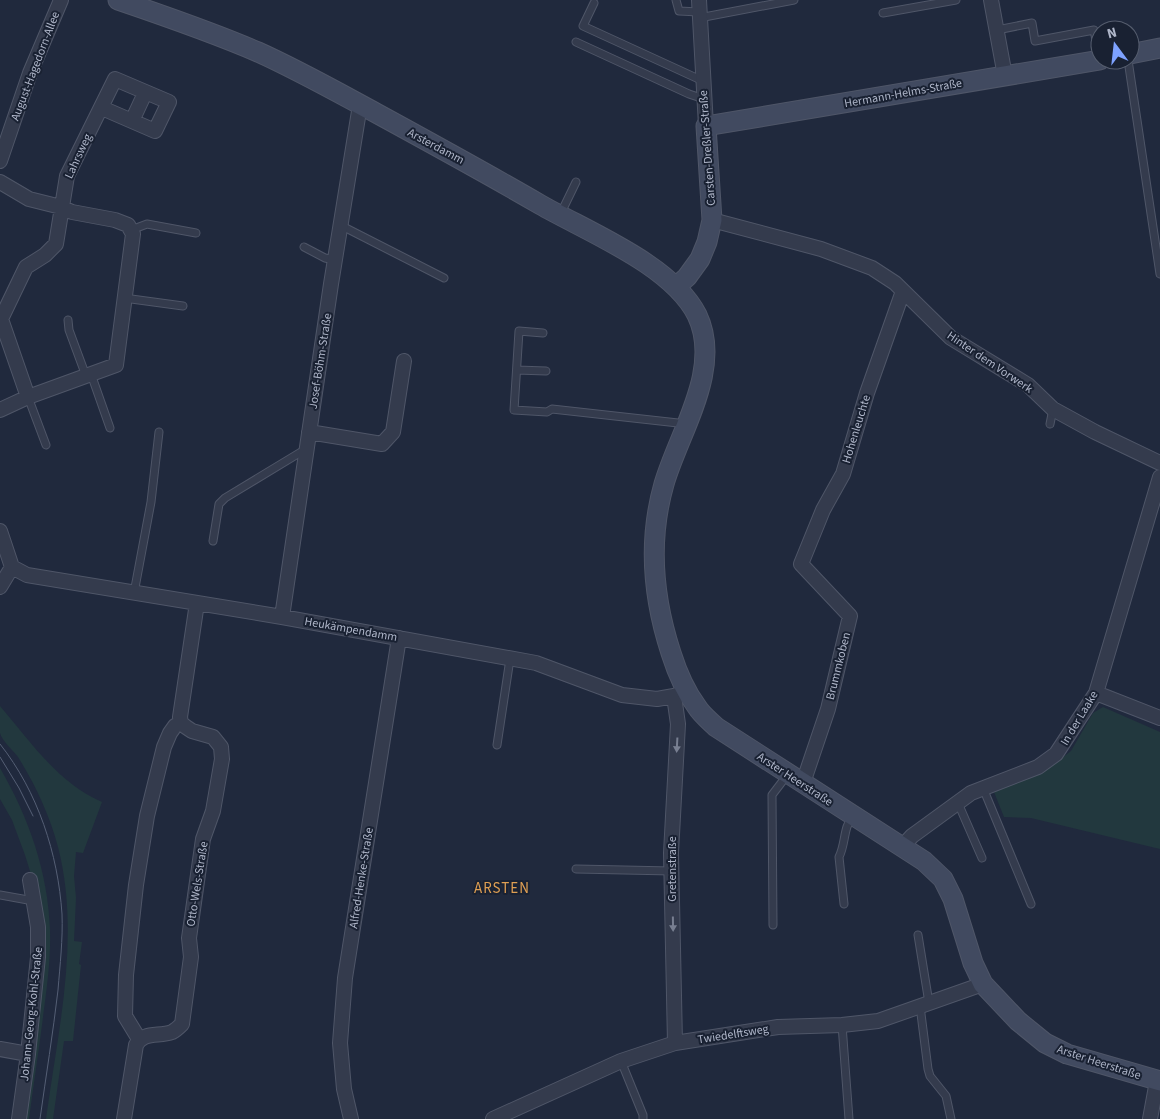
<svg xmlns="http://www.w3.org/2000/svg" width="1160" height="1119" viewBox="0 0 1160 1119" font-family="'Source Sans 3',sans-serif">
  <style>
    .green { fill: #22383e }
    .lines { fill: none; stroke-linecap: round; stroke-linejoin: round }
    .lane-casing { stroke: #4f5668; stroke-width: 9 }
    .street-casing { stroke: #4f5668; stroke-width: 16 }
    .secondary-casing { stroke: #4f5668; stroke-width: 21 }
    .lane { stroke: #343b4d; stroke-width: 7 }
    .street { stroke: #343b4d; stroke-width: 14 }
    .secondary { stroke: #414a60; stroke-width: 19 }
    .tram { stroke: #555f75; stroke-width: 1 }
    .oneway { fill: #787f91 }
    .labels { text-anchor: middle; stroke-width: 4; stroke-linejoin: round; paint-order: stroke }
    .street-label { font-size: 12px; fill: #afb6c9; stroke: #192132 }
    .quarter-label { font-size: 15px; letter-spacing: 1px; fill: #df9f53; stroke: #192132 }
  </style>
  <rect width="100%" height="100%" fill="#20293d"/>
  <!-- green -->
  <path class="green" d="M0 706C30 741 58 783 102 802L83 853 76 852 74 876 76 898 74 941 82 942 79 964 81 965 73 1041H64L53 1119H46C58 1030 81 936 58 847 50 816 35 784 18 757 13 750 2 741 0 733 0 725 0 714 0 706Z
    M1103 707 1160 732V849L1031 818 1004 817 994 792 1045 771 1071 751 1093 713Z
    M0 768C29 818 48 872 50 930 51 962 46 993 42 1025 38 1056 33 1088 29 1119H25L34 884 25 855 12 820 0 799Z"/>
  <g class="lines">
    <!-- lane casing -->
    <g class="lane-casing">
      <path id="lane" d="M676 0 679 11 699 12
        M594 3 583 26 703 81
        M883 13 956 0
        M699 18 794 0
        M997 30 1032 23 1035 41 1094 30 1100 60
        M576 42 689 94 704 99
        M1128 60 1160 274
        M560 215 576 182
        M340 225 444 278
        M131 230 147 224 196 233
        M304 247 325 258 335 260
        M124 298 183 306
        M68 320 69 330 86 376
        M543 333 519 331 514 410 547 412 552 409 687 424
        M517 370 546 371
        M91 374 110 428
        M28 397 46 445
        M1050 424 1053 409
        M213 541 219 504 225 498 301 452 306 453
        M134 593 151 502 159 432
        M497 745 510 659
        M983 788 1031 904
        M958 803 982 858
        M576 869 672 871
        M0 895 28 900 34 899
        M844 904 839 857C846 843 843 827 853 816
        M773 925 772 795 788 774
        M918 935 929 1003
        M920 1006 928 1069 930 1076 946 1096 951 1119
        M842 1025 849 1119
        M621 1061 643 1115V1119"/>
    </g>
    <!-- street casing -->
    <g class="street-casing">
      <path id="street" d="M699 0 706 126
        M991 0 1005 76
        M132 121 145 93
        M0 161 30 73 61 0
        M0 182 29 199 61 207 72 212 115 220 128 225 133 234 116 365 28 397 0 410
        M712 220 821 249 872 268 895 283 951 338 1028 385 1053 409 1095 432 1160 463
        M28 397 1 319 26 267 45 255 56 244 67 176 115 79 169 102 155 131 102 108
        M309 432 382 444 393 432 404 361
        M0 531 12 567
        M12 567 27 575 282 617 536 663 622 695 657 699 674 696 686 692
        M0 587 12 567
        M282 617 331 284 360 105
        M1096 693 1160 718
        M674 696 678 724 671 853 675 1043
        M803 783 828 709 850 616 801 564 823 510 843 474 867 393 903 291
        M902 847 912 836 971 793 1038 767 1056 754 1096 693 1160 477
        M139 1039 125 1016 126 975 136 885 147 816 164 747 170 733 175 726 181 723
        M0 1049 28 1054
        M19 1119 28 1054 38 957V927L30 880
        M124 1119 136 1045C143 1031 159 1037 172 1032 176 1030 179 1027 182 1024L191 957 189 938 203 839 213 811 222 759 221 747 213 737 192 731 186 727 181 723 180 717 197 603
        M351 1119 344 1089 340 1043 345 978 399 638
        M493 1119 621 1061 675 1043 778 1027 842 1025 878 1021 983 984
        M1150 1119 1157 1081"/>
    </g>
    <!-- secondary casing -->
    <g class="secondary-casing">
      <path id="secondary" d="M118 0C165 16 212 32 258 52 298 70 337 92 376 113 431 143 486 173 541 205 588 232 672 265 697 315 723 369 679 432 664 484 648 540 653 598 671 653 677 672 685 691 697 707 702 715 710 721 716 727L924 861 943 879 953 899 973 963 983 984 1018 1021 1045 1043 1067 1054 1160 1081
        M1130 54 1160 48
        M677 286 687 277 700 259 707 242 712 220 706 126 1100 60"/>
    </g>
    <!-- lane -->
    <use href="#lane" class="lane"/>
    <!-- street -->
    <use href="#street" class="street"/>
    <!-- secondary -->
    <use href="#secondary" class="secondary"/>
    <!-- tram -->
    <path class="tram" d="M0 744C38 792 58 854 62 914 63 939 60 965 58 990 53 1033 46 1076 40 1119
      M0 757 19 788 33 816"/>
  </g>
  <!-- one-way arrows -->
  <defs><path id="oneway-solid" d="M-6-.8H1V-3.2L6.5 0L1 3.2V.8H-6Z" transform="scale(1.25)"/></defs>
  <g class="oneway">
    <use href="#oneway-solid" transform="translate(677 745) rotate(93)"/>
    <use href="#oneway-solid" transform="translate(673 924) rotate(89)"/>
  </g>
  <g class="labels">
    <!-- street labels -->
    <g class="street-label">
      <text transform="translate(35 66) rotate(-69)" y="4">August-Hagedorn-Allee</text>
      <text transform="translate(903 93) rotate(-10)" y="4">Hermann-Helms-Straße</text>
      <text transform="translate(436 146) rotate(28)" y="4">Arsterdamm</text>
      <text transform="translate(707 148) rotate(-94)" y="4">Carsten-Dreßler-Straße</text>
      <text transform="translate(78 156) rotate(-65)" y="4">Lahrsweg</text>
      <text transform="translate(320 361) rotate(-81)" y="4">Josef-Böhm-Straße</text>
      <text transform="translate(990 362) rotate(34)" y="4">Hinter dem Vorwerk</text>
      <text transform="translate(856 429) rotate(-73)" y="4">Hohenleuchte</text>
      <text transform="translate(351 629) rotate(10)" y="4">Heukämpendamm</text>
      <text transform="translate(838 666) rotate(-76)" y="4">Brummkoben</text>
      <text transform="translate(1079 718) rotate(-59)" y="4">In der Laake</text>
      <text transform="translate(795 779) rotate(33)" y="4">Arster Heerstraße</text>
      <text transform="translate(672 869) rotate(-90)" y="4">Gretenstraße</text>
      <text transform="translate(361 878) rotate(-81)" y="4">Alfred-Henke-Straße</text>
      <text transform="translate(197 884) rotate(-81)" y="4">Otto-Wels-Straße</text>
      <text transform="translate(31 1014) rotate(-84)" y="4">Johann-Georg-Kohl-Straße</text>
      <text transform="translate(733 1034) rotate(-9)" y="4">Twiedelftsweg</text>
      <text transform="translate(1099 1062) rotate(18)" y="4">Arster Heerstraße</text>
    </g>
    <!-- quarter labels -->
    <g class="quarter-label">
      <text x="502" y="893">ARSTEN</text>
    </g>
  </g>
  <!-- north arrow -->
  <g transform="translate(1115 45) rotate(345)"><circle r="24" fill="#192132" stroke="#555d6e"/>
  <path d="M0-4L9 19L0 12L-9 19Z" fill="#7ea2ff"/>
  <text y="-8" font-size="14" font-weight="bold" text-anchor="middle" fill="#afb6c9">N</text>
  </g>
</svg>
